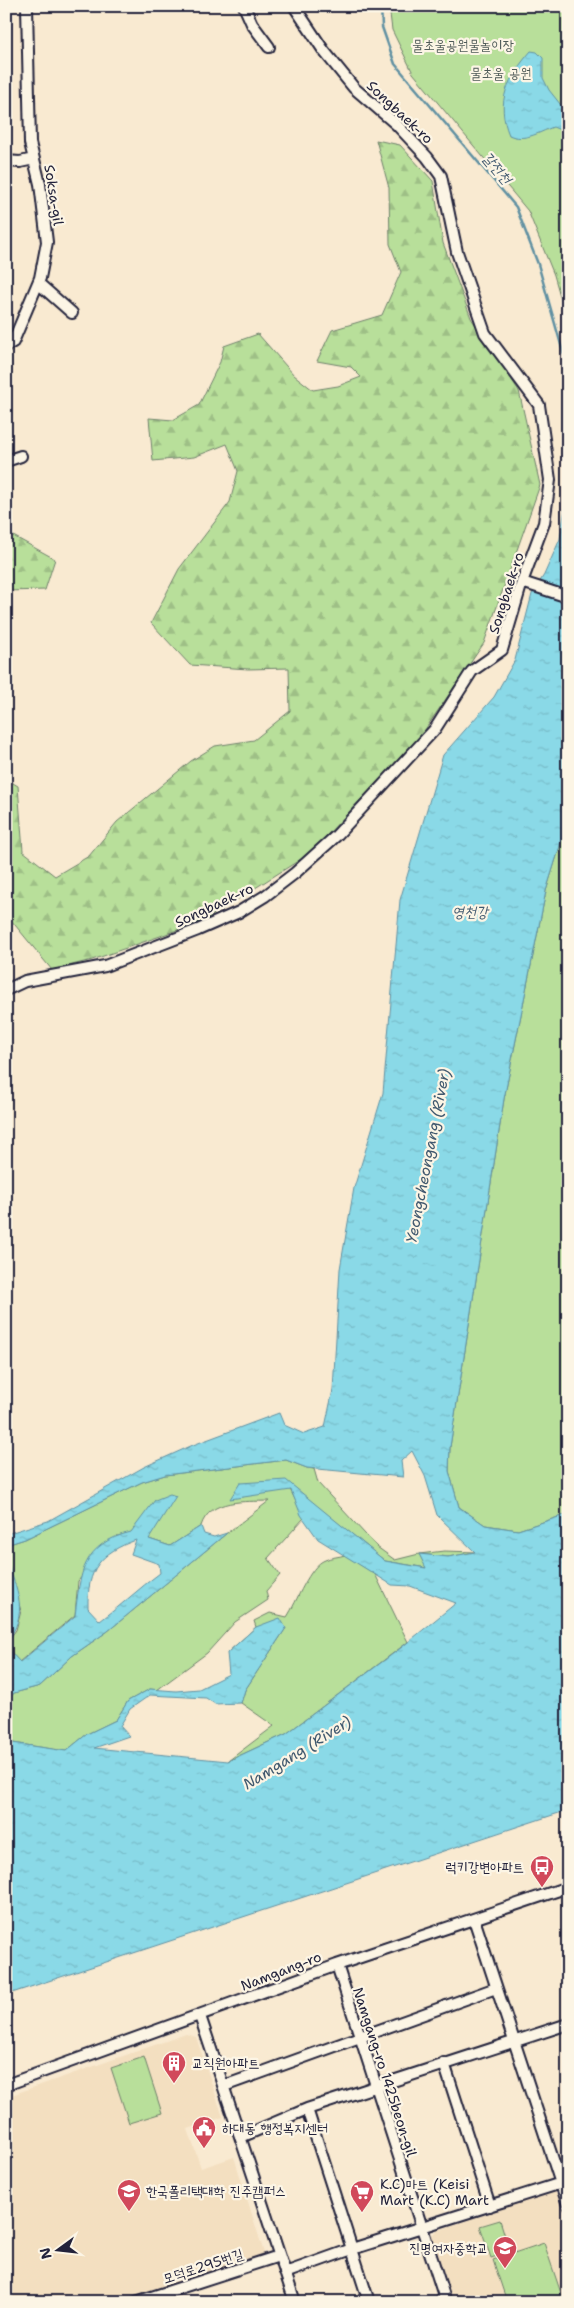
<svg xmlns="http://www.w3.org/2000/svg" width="574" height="2308" viewBox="0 0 574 2308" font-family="'Shantell Sans','Poor Story',sans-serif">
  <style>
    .built { fill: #f3dfc0 }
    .green { fill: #b8df9a; stroke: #6d806a }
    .forest { fill: url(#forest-firs); stroke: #6d806a }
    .water { fill: url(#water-ripples); stroke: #6090a2; fill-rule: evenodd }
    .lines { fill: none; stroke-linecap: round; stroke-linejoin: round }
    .stream { stroke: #6090a2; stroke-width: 2.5 }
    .minor-casing { stroke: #22223b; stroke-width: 14 }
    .minor { stroke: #fcf5e5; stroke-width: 10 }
    .labels { text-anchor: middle; stroke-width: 4.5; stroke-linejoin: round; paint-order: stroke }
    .park-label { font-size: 14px; fill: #4f5b58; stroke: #fcf5e5 }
    .street-label { font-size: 14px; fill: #22223b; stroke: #fcf5e5 }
    .poi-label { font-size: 14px; fill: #22223b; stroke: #fcf5e5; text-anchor: start }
    .water-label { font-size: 15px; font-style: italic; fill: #41596f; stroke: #fcf5e5 }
  </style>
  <defs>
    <pattern id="forest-firs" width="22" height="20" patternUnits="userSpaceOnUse" patternTransform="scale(1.25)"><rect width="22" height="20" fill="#b8df9a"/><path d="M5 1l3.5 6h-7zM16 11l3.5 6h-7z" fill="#9ebf86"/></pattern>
    <pattern id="water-ripples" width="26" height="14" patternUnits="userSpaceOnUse" patternTransform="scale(1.25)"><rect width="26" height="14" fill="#8ad9e7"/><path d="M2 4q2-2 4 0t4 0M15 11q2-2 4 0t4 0" fill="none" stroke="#77bac7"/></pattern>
  </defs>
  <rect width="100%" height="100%" fill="#f9ead1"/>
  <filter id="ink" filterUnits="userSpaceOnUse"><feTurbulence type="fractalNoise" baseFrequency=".02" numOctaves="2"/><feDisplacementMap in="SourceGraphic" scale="10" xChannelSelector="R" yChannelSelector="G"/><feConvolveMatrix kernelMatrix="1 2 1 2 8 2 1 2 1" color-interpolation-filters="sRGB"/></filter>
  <g filter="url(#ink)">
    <!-- built -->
    <path class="built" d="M186 2034 196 2037 223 2117 188 2129 201 2168 234 2157 265 2256 115 2302H6V2097Z
      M553 2191 558 2195 568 2226V2302H453L432 2235 436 2231Z"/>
    <!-- green -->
    <path class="green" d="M389 6H568V324L554 275 528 211 413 73 392 30Z
      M568 820V1514L518 1530 485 1525 459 1507 449 1471 450 1447 504 1099 546 891Z
      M286 1460 307 1468 314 1469 318 1483 377 1547 395 1560 419 1554 444 1551 476 1552 448 1557 419 1554 427 1568 385 1561 286 1481 304 1518 268 1558 280 1575 266 1591 268 1600 235 1622 207 1653 157 1690 150 1689 128 1701 116 1720 87 1734 66 1751 6 1742V1702L14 1693 40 1686 72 1656 108 1631 227 1533 269 1501C245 1502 210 1498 201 1526L170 1546 149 1539 143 1518 131 1533 117 1536 78 1581 75 1615 19 1662 6 1647V1643L16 1630 21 1611 6 1558V1545L25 1539 142 1482 165 1475Z
      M345 1555 375 1574 408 1642 286 1734 228 1761 274 1726 241 1703 245 1690 286 1628 227 1653 256 1627 254 1621 270 1613 287 1617C297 1602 309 1566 325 1560 331 1557 339 1557 345 1555Z
      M144 2057 162 2113 129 2123 111 2068Z
      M500 2220 510 2252 491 2258 480 2226Z
      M544 2243 564 2302H507L493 2260Z"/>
    <!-- forest -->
    <path class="forest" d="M376 140 400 145 433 181 443 243 471 318 519 391 540 485 484 643 420 737 309 854 203 921 92 960 52 970 6 914V779L18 786 23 851 55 876 89 856 117 822 191 761 215 746 254 740 290 711 289 668 248 669 190 665 151 623 179 569 230 502 238 471 227 444 194 457 153 461 149 418 173 420 199 405 220 362 224 346 258 334 294 375 313 390 338 386 361 377 351 367 317 361 332 330 382 315 401 272 390 244 389 188Z
      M6 532 55 559 45 590 6 591Z"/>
    <!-- water -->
    <path class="water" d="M531 51 537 52 543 58V78L549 90 568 114V133L553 127C538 133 524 142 509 135 495 101 508 78 531 51Z
      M568 490V820L546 891 504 1099 450 1447 449 1471 459 1507 485 1525 518 1530 568 1514V1810L6 1995V1742L66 1751 87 1734 116 1720 128 1701 150 1689 176 1691 199 1689 229 1674 227 1653 256 1627 280 1618 286 1628 245 1690 241 1703 215 1704 206 1698 150 1695 130 1709 120 1726 129 1736 94 1748 228 1761 286 1734 402 1647 456 1603 410 1586 392 1585 318 1539 301 1515 291 1490 230 1499 240 1483 286 1480 385 1561 426 1568 419 1554 448 1557 475 1552 437 1515 425 1476 412 1451 401 1461 403 1477 307 1468 286 1460 165 1475 142 1482 25 1539 6 1545V1534L48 1521 144 1467 193 1445 279 1413 284 1425 304 1434 325 1427 333 1390 340 1269 354 1188 383 1093 400 900 443 755 494 697 515 660 532 594 544 575 560 539Z
      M170 1494 176 1496 149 1539 170 1546 201 1526 204 1534 214 1537 227 1533 108 1631 72 1656 40 1686 14 1693 6 1702V1647L20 1662 75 1616C80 1573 82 1544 131 1532L155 1500ZM136 1540 131 1554 159 1564 160 1573C139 1588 121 1606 100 1621L88 1608C87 1569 100 1553 136 1540Z
      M6 1558C17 1592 30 1612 6 1643Z"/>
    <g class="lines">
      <!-- stream -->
      <path class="stream" d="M381 6 382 27 395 64 516 207 538 264 563 352 568 361"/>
      <!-- minor casing -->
      <g class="minor-casing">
        <path id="minor" d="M244 6 252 24 269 47
          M6 161 20 162 34 159
          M38 283 72 313
          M6 346 13 342 40 278 47 242 40 184 30 143 27 6
          M6 461 21 456
          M522 582 568 597
          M6 990 25 981 105 966 198 930 239 912 265 896 295 873 336 836 435 729 472 671 502 650 522 582 544 523 550 480 539 405 485 333 457 252 441 176 427 157 397 125 354 88 324 51 294 6
          M474 1919 568 2205
          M337 1965 446 2302
          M200 2016 295 2302
          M444 2063 490 2206
          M6 2085 337 1965 568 1887
          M224 2086 496 1988
          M307 2109 369 2302
          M241 2137 307 2109 568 2024
          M285 2273 352 2249 568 2181
          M136 2302 279 2256"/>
      </g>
      <!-- minor -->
      <use href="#minor" class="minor"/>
    </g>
  </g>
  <!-- icons -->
  <defs>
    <g id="bus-pin" transform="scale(1.25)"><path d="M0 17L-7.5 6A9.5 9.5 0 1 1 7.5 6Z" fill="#d1495b" stroke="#fcf5e5"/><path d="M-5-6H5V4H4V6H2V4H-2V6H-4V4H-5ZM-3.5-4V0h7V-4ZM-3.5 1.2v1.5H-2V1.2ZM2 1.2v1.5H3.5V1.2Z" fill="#fff"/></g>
    <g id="building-pin" transform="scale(1.25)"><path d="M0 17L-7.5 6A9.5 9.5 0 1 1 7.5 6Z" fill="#d1495b" stroke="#fcf5e5"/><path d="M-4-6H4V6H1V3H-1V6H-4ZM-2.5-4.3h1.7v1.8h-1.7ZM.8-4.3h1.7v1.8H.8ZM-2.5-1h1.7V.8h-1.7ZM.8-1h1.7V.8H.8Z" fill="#fff"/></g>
    <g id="civic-pin" transform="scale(1.25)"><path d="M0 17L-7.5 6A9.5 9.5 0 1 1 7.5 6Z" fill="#d1495b" stroke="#fcf5e5"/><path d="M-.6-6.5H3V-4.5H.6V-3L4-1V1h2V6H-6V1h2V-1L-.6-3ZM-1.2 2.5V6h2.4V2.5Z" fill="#fff"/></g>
    <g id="university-pin" transform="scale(1.25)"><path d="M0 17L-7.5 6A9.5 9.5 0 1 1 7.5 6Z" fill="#d1495b" stroke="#fcf5e5"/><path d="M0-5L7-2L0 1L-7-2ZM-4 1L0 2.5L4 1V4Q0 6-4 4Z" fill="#fff"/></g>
    <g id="supermarket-pin" transform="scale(1.25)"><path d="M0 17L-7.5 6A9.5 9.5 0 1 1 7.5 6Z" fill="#d1495b" stroke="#fcf5e5"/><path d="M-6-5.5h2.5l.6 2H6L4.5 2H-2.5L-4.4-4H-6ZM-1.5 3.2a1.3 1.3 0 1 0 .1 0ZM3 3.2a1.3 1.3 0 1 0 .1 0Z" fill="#fff"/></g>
    <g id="school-pin" transform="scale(1.25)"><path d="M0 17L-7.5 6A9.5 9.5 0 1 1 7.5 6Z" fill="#d1495b" stroke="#fcf5e5"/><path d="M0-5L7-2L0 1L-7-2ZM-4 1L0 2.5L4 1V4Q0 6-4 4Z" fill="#fff"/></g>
  </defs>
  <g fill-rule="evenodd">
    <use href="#bus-pin" x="542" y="1867"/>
    <use href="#building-pin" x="174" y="2063"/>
    <use href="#civic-pin" x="204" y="2128"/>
    <use href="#university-pin" x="129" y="2191"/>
    <use href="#supermarket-pin" x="362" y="2192"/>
    <use href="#school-pin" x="505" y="2248"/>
  </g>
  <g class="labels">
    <!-- park labels -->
    <g class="park-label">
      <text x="463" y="50">물초울공원물놀이장</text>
      <text x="501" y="78">물초울 공원</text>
    </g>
    <!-- street labels -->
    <g class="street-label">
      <text transform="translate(400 112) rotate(43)" y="5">Songbaek-ro</text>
      <text transform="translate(54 195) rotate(81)" y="5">Soksa-gil</text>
      <text transform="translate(506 593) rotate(-72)" y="5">Songbaek-ro</text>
      <text transform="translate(214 905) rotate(-25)" y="5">Songbaek-ro</text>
      <text transform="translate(281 1971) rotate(-21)" y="5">Namgang-ro</text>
      <text transform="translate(385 2072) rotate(72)" y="5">Namgang-ro 1425beon-gil</text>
      <text transform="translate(203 2266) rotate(-18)" y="5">모덕로295번길</text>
    </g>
    <!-- poi labels -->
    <g class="poi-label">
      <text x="524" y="1872" text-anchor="end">럭키강변아파트</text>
      <text x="192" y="2068">교직원아파트</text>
      <text x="222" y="2133">하대동 행정복지센터</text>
      <text x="380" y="2189">K.C)마트 (Keisi<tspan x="380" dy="16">Mart (K.C) Mart</tspan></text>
      <text x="146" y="2196">한국폴리택대학 진주캠퍼스</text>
      <text x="488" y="2253" text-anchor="end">진명여자중학교</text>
    </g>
    <!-- water labels -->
    <g class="water-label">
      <text transform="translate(497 168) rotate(50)" y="5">갈전천</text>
      <text x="470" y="917">영천강</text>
      <text transform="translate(428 1156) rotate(-79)" y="5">Yeongcheongang (River)</text>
      <text transform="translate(297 1753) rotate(-32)" y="5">Namgang (River)</text>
    </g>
  </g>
  <!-- margin -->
  <rect width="574" height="2308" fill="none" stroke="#fcf5e5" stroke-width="25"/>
  <rect x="12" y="12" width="549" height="2283" fill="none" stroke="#22223b" stroke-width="2" filter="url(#ink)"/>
  <!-- north arrow -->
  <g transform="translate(58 2250) rotate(255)" stroke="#fcf5e5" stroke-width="4" paint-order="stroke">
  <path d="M0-4L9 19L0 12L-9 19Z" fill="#22223b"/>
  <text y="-8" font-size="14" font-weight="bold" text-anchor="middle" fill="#22223b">N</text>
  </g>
</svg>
